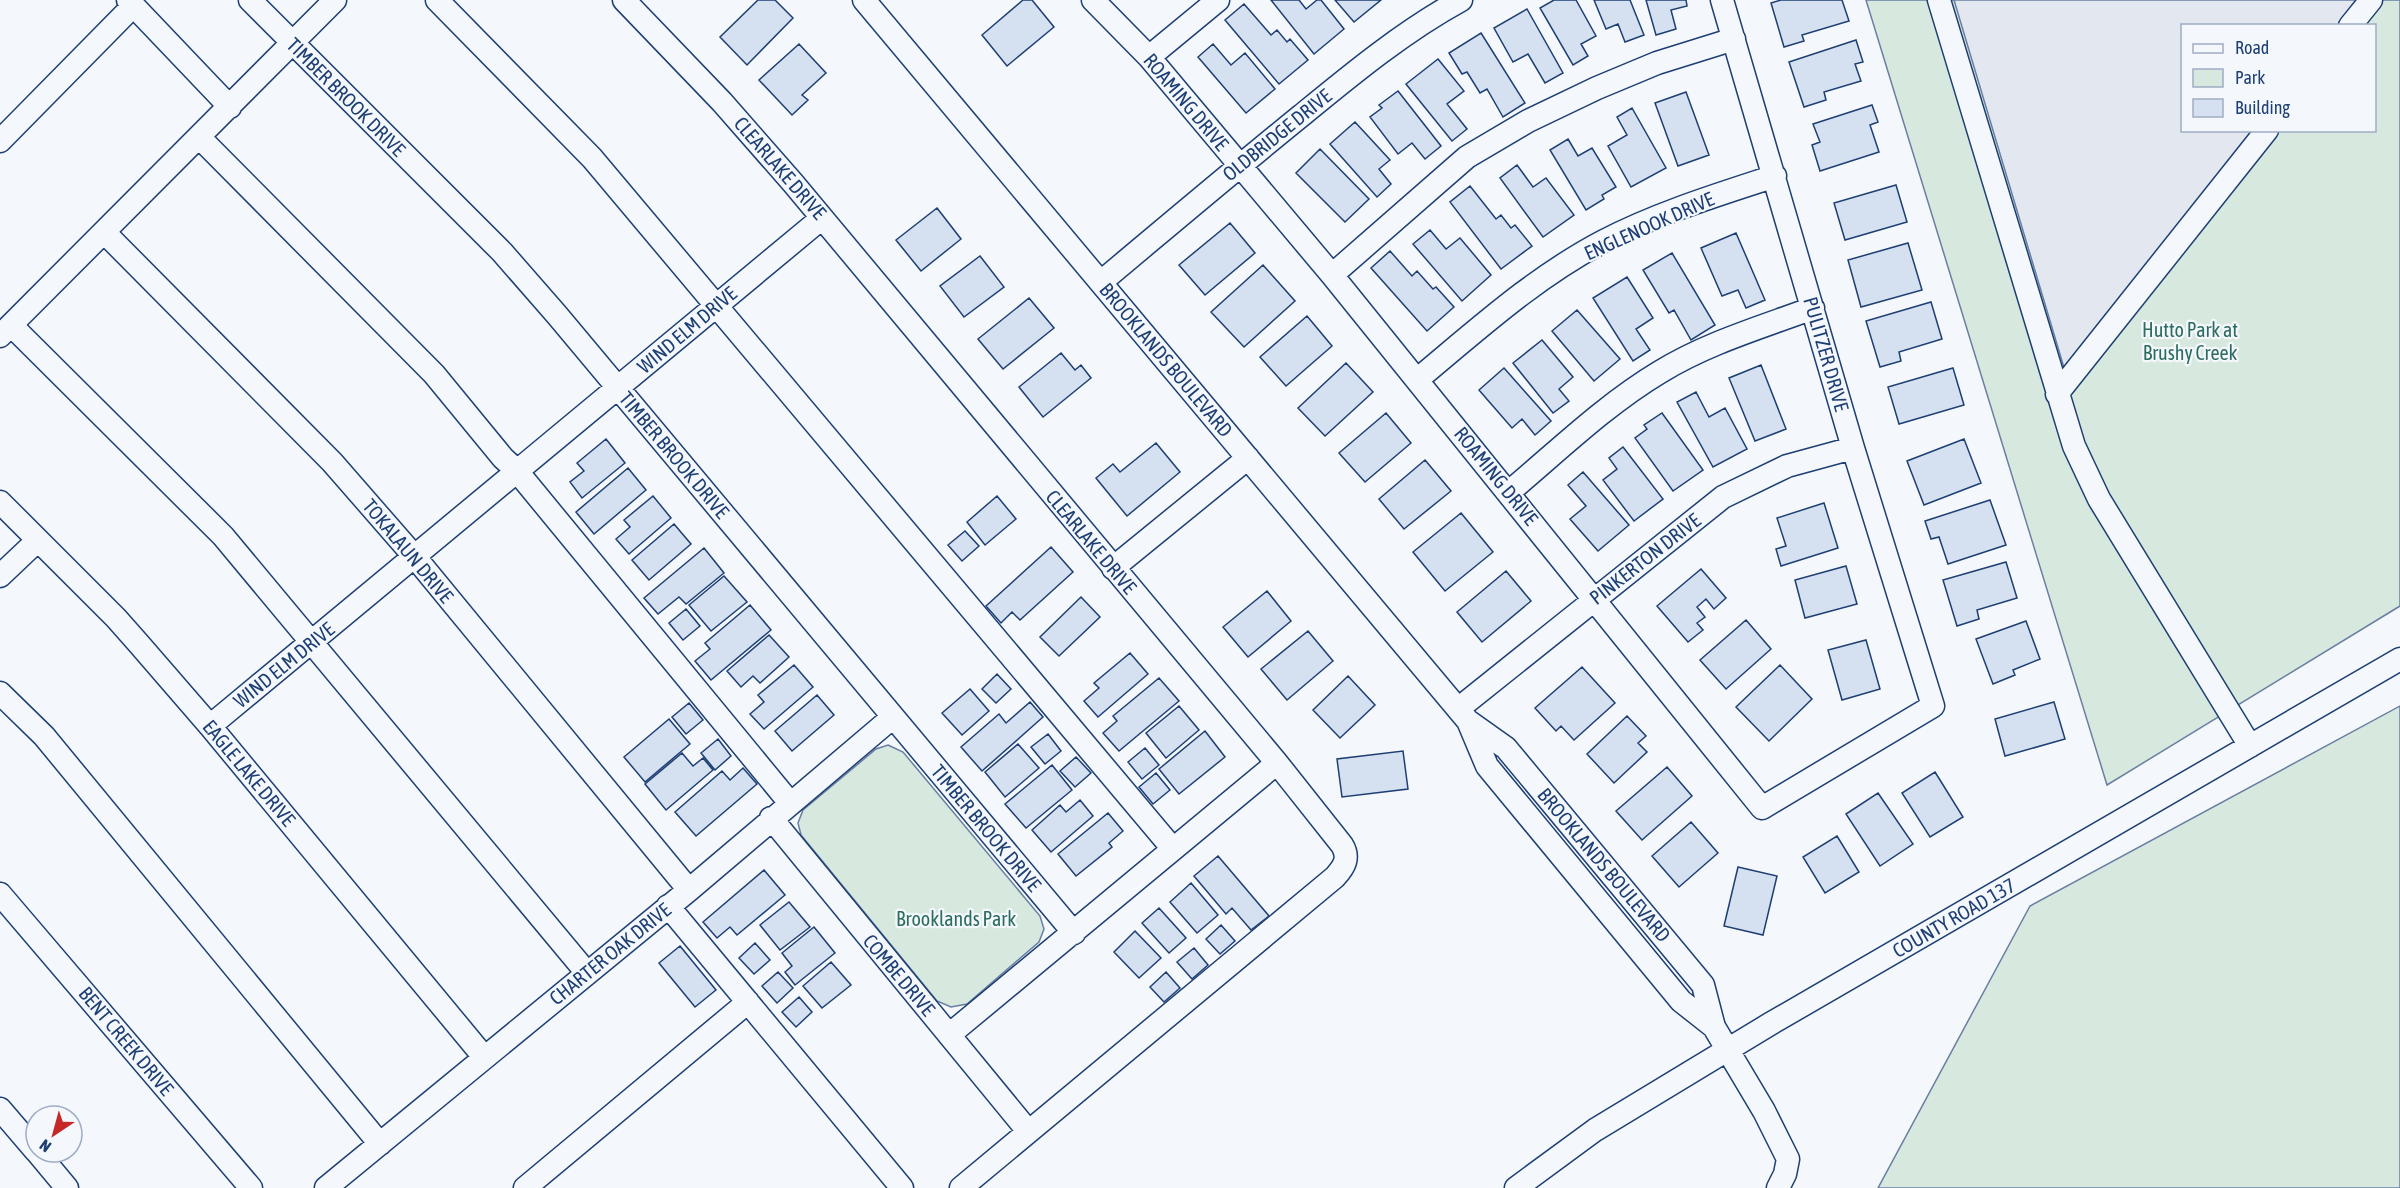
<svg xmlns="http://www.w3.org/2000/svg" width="2400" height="1188" viewBox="0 0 2400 1188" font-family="'Asap Condensed',sans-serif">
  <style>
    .green { fill: #d7e8df; stroke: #687fa3; stroke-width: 1.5; fill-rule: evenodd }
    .parking { fill: #e3e8f0; stroke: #687fa3; stroke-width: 1.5 }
    .building { fill: #d5e0f0; stroke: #1d3f73; stroke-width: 1.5 }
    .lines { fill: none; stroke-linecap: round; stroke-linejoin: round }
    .minor-casing { stroke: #1d3f73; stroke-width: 25 }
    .minor { stroke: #f4f7fb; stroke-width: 22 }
    .labels { text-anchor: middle; stroke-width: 4.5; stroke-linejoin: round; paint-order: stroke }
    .street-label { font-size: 20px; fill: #1d3f73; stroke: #f4f7fb }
    .park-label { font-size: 20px; fill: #2c6c60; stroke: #f4f7fb }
  </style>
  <rect width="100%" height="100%" fill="#f4f7fb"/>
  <!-- green -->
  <path class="green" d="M1866 0H2400V606L2107 785ZM2182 26H2374V130H2182Z
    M2400 706V1188H1878L2030 906Z
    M888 745 903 752 1040 916 1044 929 1039 942 967 1004 951 1007 937 1001 801 835 798 823 803 810 876 749Z"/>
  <!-- parking -->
  <path class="parking" d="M1954 0H2371L2350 25 2182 26V130L2267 131 2068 381Z"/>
  <!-- building -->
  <path class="building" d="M758 0H775L793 18 747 65 720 37Z
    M1023 0H1032L1054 27 1007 66 982 35Z
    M1271 0H1299L1306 9 1317 0H1321L1344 29 1314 54Z
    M1335 0H1381L1354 22Z
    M1554 0H1576L1596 36 1581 44 1588 56 1573 65 1540 8Z
    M1594 0H1630L1644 35 1625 42 1618 24 1606 29Z
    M1646 0H1686L1687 6 1671 10 1676 29 1656 35Z
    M1781 0H1842L1849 21 1802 35 1804 41 1784 47 1771 3Z
    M1244 4 1271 35 1277 30 1287 42 1290 39 1308 60 1279 84 1225 20Z
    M1527 9 1563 73 1545 83 1528 54 1513 62 1494 28Z
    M1481 33 1525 103 1503 117 1487 89 1480 93 1467 72 1462 74 1449 53Z
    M1856 40 1863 62 1855 64 1861 81 1824 92 1826 100 1804 107 1789 62Z
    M799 44 826 73 802 95 808 100 792 115 759 80Z
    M1213 44 1231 65 1245 53 1275 89 1246 113 1198 57Z
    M1438 59 1464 91 1447 104 1467 129 1452 141 1406 84Z
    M1398 91 1441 146 1425 159 1412 143 1398 154 1370 117 1382 108 1379 105Z
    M1686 92 1709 155 1678 166 1655 103Z
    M1872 105 1878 122 1870 125 1879 152 1820 171 1812 145 1820 142 1813 124Z
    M1632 108 1666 168 1631 187 1608 146 1627 135 1617 117Z
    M1355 122 1390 160 1379 169 1391 184 1377 197 1330 144Z
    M1568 139 1578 156 1592 148 1616 187 1602 195 1604 199 1586 210 1550 150Z
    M1320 149 1369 199 1345 222 1296 173Z
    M1517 165 1533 187 1546 178 1574 215 1543 237 1500 178Z
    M1896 185 1907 222 1845 240 1834 203Z
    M1470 186 1496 219 1501 215 1511 228 1515 225 1532 246 1501 269 1450 202Z
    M937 208 961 239 921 271 896 240Z
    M1230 223 1255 253 1205 295 1179 265Z
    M1430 230 1446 249 1460 238 1491 275 1462 301 1413 244Z
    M1736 233 1765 300 1746 308 1738 290 1722 296 1701 248Z
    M1908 243 1922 290 1861 307 1848 260Z
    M1390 251 1412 276 1417 271 1433 289 1436 287 1454 307 1427 331 1371 268Z
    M1672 253 1715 325 1691 340 1674 310 1669 313 1643 270Z
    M980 256 1004 287 964 317 940 286Z
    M1263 265 1295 301 1244 347 1211 312Z
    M1627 277 1653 318 1636 329 1650 350 1633 361 1593 298Z
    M1029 298 1054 328 1003 369 978 339Z
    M1931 302 1942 339 1899 352 1901 361 1880 367 1866 321Z
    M1577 310 1620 359 1594 381 1552 331Z
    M1307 316 1332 346 1286 386 1260 357Z
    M1542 340 1573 377 1559 389 1569 401 1553 413 1513 363Z
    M1061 353 1075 370 1081 365 1091 378 1043 417 1019 387Z
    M1346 363 1373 392 1325 436 1298 408Z
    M1761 365 1786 429 1755 441 1729 378Z
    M1504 368 1551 421 1535 435 1522 419 1512 428 1479 390Z
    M1953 368 1964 405 1899 424 1888 387Z
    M1696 392 1709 417 1725 408 1747 449 1713 467 1677 402Z
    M1386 413 1411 443 1365 482 1339 453Z
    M1662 413 1703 470 1673 491 1635 438 1647 429 1644 425Z
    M606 439 625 463 582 498 570 482 584 471 577 463Z
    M1964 439 1981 483 1924 505 1907 461Z
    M1156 443 1180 472 1127 516 1096 478 1113 464 1120 472Z
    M1623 447 1663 499 1634 521 1603 480 1617 469 1609 458Z
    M1425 460 1451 491 1404 529 1379 499Z
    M628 468 646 490 594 534 576 512Z
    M1583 472 1629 525 1598 551 1570 519 1586 506 1568 485Z
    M653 496 671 518 629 554 616 539 630 527 624 520Z
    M997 496 1016 519 985 545 967 522Z
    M1990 500 2006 545 1948 564 1939 537 1931 539 1925 521Z
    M1824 503 1838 548 1781 566 1776 549 1786 546 1777 518Z
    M1461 513 1493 552 1445 591 1413 552Z
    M674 524 691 544 649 580 632 560Z
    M965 531 979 546 962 561 948 545Z
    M1051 547 1073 572 1020 620 1012 612 1001 623 986 606Z
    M704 548 724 573 686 604 679 597 658 614 644 598Z
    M2006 562 2017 598 1977 610 1979 619 1957 626 1943 580Z
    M1846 566 1857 604 1805 618 1795 580Z
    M1701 569 1726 598 1714 609 1706 599 1697 607 1705 617 1697 623 1703 630 1688 642 1657 606Z
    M1506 571 1531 601 1482 642 1457 612Z
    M724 576 747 602 711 631 689 605Z
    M1267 591 1291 621 1248 657 1223 627Z
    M1081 597 1100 617 1059 656 1040 637Z
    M750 605 771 630 711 680 695 661 710 649 705 643Z
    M686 609 700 626 683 640 669 623Z
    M1746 620 1771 649 1726 689 1700 660Z
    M2026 621 2040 659 2013 670 2015 675 1993 684 1976 639Z
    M1308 631 1333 661 1287 700 1261 669Z
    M769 635 789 657 760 683 753 676 741 687 727 671Z
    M1866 640 1880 689 1842 700 1828 650Z
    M1130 653 1148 674 1098 717 1084 701 1099 688 1094 683Z
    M794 665 813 687 764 729 750 714 764 702 758 695Z
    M1780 665 1812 699 1769 741 1736 707Z
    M1582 667 1615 703 1574 740 1561 726 1556 731 1535 708Z
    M997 674 1011 689 996 703 982 689Z
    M1348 676 1375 705 1340 738 1313 710Z
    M1159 678 1179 701 1119 751 1103 733 1117 721 1113 716Z
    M970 689 989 711 962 735 942 713Z
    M817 695 834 715 792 751 775 731Z
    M1030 702 1043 717 982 771 961 747 999 714 1006 723Z
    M2054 702 2065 739 2005 756 1995 719Z
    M689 703 703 720 686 734 672 717Z
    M1179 706 1199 730 1166 758 1146 733Z
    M1627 716 1646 736 1638 743 1647 752 1614 783 1587 754Z
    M669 719 690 744 645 782 624 757Z
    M1205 731 1225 757 1179 794 1159 769Z
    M1048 734 1061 751 1045 764 1031 747Z
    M718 739 731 756 715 770 701 753Z
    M1018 744 1039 768 1005 797 985 772Z
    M1145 748 1159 765 1142 779 1128 762Z
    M1403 751 1408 789 1342 797 1337 759Z
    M682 753 693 766 703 758 713 770 666 810 645 784Z
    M1076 757 1091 773 1075 787 1060 771Z
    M1052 765 1072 790 1026 828 1005 804Z
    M1667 767 1692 796 1642 840 1616 811Z
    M743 768 757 784 696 836 675 812 722 771 730 780Z
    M1935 772 1963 817 1930 837 1902 793Z
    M1156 773 1170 790 1153 804 1139 787Z
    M1878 793 1913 844 1880 866 1846 814Z
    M1080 800 1093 816 1051 852 1032 830 1060 805 1066 812Z
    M1108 813 1123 831 1109 843 1112 847 1076 876 1058 854Z
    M1691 822 1718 853 1679 887 1652 856Z
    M1837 836 1859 872 1825 893 1803 857Z
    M1218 856 1269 916 1251 930 1232 908 1226 914 1194 876Z
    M1738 867 1777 876 1763 935 1724 926Z
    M764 870 785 895 737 935 730 927 717 938 703 922Z
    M1191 883 1218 915 1197 933 1170 902Z
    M789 902 810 927 780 950 760 925Z
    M1159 908 1186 938 1169 953 1142 923Z
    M1221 925 1235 941 1220 954 1206 939Z
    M814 927 835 953 795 985 785 972 792 966 782 953Z
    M1135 931 1161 958 1139 978 1114 952Z
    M755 943 770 960 754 974 739 958Z
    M680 946 716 990 695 1007 659 963Z
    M1194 948 1208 965 1192 979 1177 962Z
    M831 962 851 985 822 1008 803 986Z
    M778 972 793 988 777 1003 762 986Z
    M1166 972 1180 988 1164 1002 1150 987Z
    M799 997 812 1012 796 1027 782 1012Z"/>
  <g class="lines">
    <!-- minor casing -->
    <g class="minor-casing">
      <path id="minor" d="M128 0 230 107
        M250 0 502 252 557 315 1074 933
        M437 0 592 158 1173 849
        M624 0 722 102 793 183 1277 763 949 1035
        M864 0 1468 721 1487 766 1681 1001 1714 1027
        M1093 0 1149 57 1332 275 1762 808 1933 706 1853 448 1722 0
        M1939 0 2074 446 2099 499 2250 746
        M2350 26 2371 0
        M1149 57 1218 0
        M200 138 434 374 503 458 516 470 790 803
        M0 141 133 6
        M104 232 332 462 414 556 689 890
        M1332 275 1467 157 1528 121 1597 88 1657 63 1734 39
        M1101 282C1168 226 1234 170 1302 115 1352 74 1404 31 1461 0
        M11 325 223 536 587 973
        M0 336 335 0
        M1418 379C1477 330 1535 277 1604 241 1658 213 1717 195 1775 176
        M2057 394 2267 130
        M1509 492C1558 451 1605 405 1660 372 1707 343 1762 327 1813 308
        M0 502 116 618 139 644 210 726 484 1057
        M1113 568 1248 458
        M0 576 38 540
        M0 693 44 736 380 1144
        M1458 709 1723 497 1787 466 1853 448
        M1468 721 1506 748 1703 985 1714 1027 1764 1111 1788 1159 1785 1174 1778 1188
        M210 726 822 218
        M771 818 1028 1131
        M0 894 251 1188
        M668 906 902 1188
        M0 1109 36 1151
        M37 1152 67 1188
        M326 1188 689 890 893 717
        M525 1188 748 1002
        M961 1188 1335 877C1344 867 1350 858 1342 845L1277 763
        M1516 1188 1595 1130 1770 1024 2400 659"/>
    </g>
    <!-- minor -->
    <use href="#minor" class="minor"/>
  </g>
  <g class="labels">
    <!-- street labels -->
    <g class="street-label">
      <text transform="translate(346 97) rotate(45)" y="7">TIMBER BROOK DRIVE</text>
      <text transform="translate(1186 102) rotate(50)" y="7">ROAMING DRIVE</text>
      <text transform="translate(1277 135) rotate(-39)" y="7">OLDBRIDGE DRIVE</text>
      <text transform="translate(780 168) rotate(49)" y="7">CLEARLAKE DRIVE</text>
      <text transform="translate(1649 226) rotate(-24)" y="7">ENGLENOOK DRIVE</text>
      <text transform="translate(687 330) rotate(-40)" y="7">WIND ELM DRIVE</text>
      <text transform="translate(1826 354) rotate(74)" y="7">PULITZER DRIVE</text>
      <text transform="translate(1166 360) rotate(50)" y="7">BROOKLANDS BOULEVARD</text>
      <text transform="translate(674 455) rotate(50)" y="7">TIMBER BROOK DRIVE</text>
      <text transform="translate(1496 476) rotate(51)" y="7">ROAMING DRIVE</text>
      <text transform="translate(1091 542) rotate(50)" y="7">CLEARLAKE DRIVE</text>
      <text transform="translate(408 551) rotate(50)" y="7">TOKALAUN DRIVE</text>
      <text transform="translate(1645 559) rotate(-38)" y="7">PINKERTON DRIVE</text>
      <text transform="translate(284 665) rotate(-39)" y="7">WIND ELM DRIVE</text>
      <text transform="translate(249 773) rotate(50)" y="7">EAGLE LAKE DRIVE</text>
      <text transform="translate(986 828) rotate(50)" y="7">TIMBER BROOK DRIVE</text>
      <text transform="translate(1604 865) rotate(50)" y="7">BROOKLANDS BOULEVARD</text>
      <text transform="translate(1954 918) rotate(-30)" y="7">COUNTY ROAD 137</text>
      <text transform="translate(610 954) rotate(-39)" y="7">CHARTER OAK DRIVE</text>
      <text transform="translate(899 975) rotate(50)" y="7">COMBE DRIVE</text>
      <text transform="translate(126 1041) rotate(50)" y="7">BENT CREEK DRIVE</text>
    </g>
    <!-- park labels -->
    <g class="park-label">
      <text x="2190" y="337">Hutto Park at<tspan x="2190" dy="23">Brushy Creek</tspan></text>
      <text x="956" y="926">Brooklands Park</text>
    </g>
  </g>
  <!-- legend -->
  <rect x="2181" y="24" width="195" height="108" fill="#f4f7fb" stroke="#9eadc5" stroke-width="1.5"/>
  <rect x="2193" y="44" width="30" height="9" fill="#f4f7fb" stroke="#9eadc5" stroke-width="1.5"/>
  <text x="2235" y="54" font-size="18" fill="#1d3f73">Road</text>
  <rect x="2193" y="69" width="30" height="18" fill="#d7e8df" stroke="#9eadc5" stroke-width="1.5"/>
  <text x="2235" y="84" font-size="18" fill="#1d3f73">Park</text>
  <rect x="2193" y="99" width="30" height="18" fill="#d5e0f0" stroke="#9eadc5" stroke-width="1.5"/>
  <text x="2235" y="114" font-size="18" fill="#1d3f73">Building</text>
  <!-- north arrow -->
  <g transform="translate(54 1134) rotate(216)"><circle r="28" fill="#f4f7fb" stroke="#9eadc5" stroke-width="1.5"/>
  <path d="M0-4.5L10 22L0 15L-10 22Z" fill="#c62828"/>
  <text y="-9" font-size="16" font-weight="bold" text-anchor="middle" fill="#1d3f73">N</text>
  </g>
</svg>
